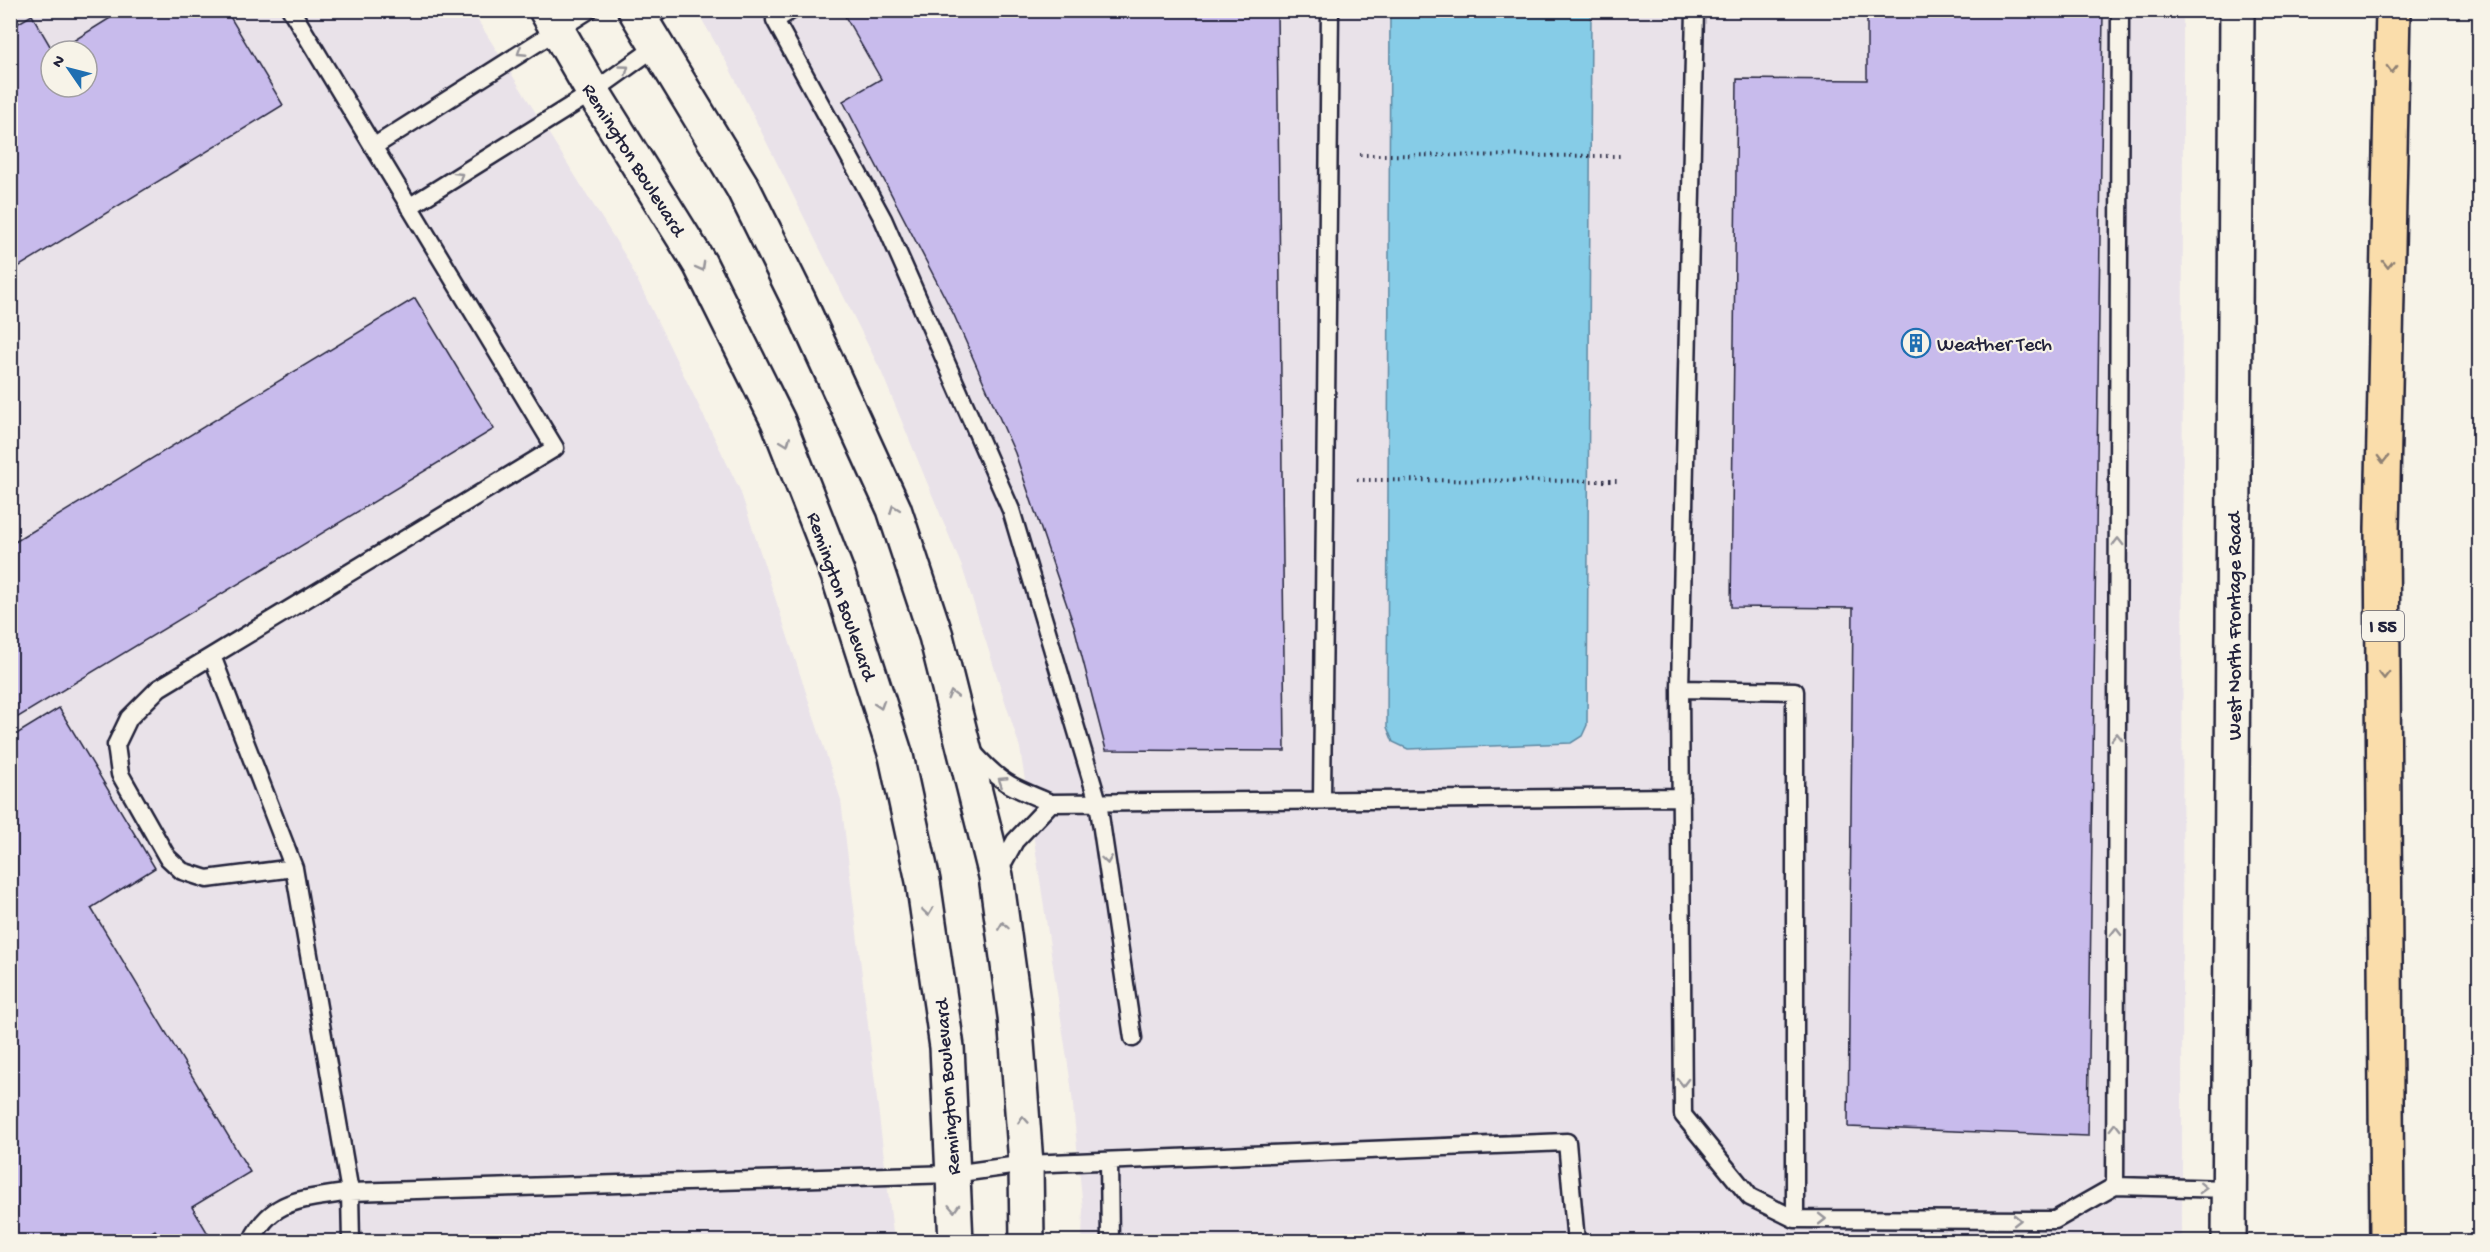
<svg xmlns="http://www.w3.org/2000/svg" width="2490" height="1252" viewBox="0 0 2490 1252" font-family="'Gochi Hand',sans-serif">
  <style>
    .built { fill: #e9e2e9; fill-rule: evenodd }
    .water { fill: #86cce7; stroke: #5e88a2; stroke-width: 1.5 }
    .building { fill: #c8bbec; stroke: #22223b; stroke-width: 1.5 }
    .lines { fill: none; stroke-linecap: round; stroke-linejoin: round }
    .service-casing { stroke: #22223b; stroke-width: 21 }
    .minor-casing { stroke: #22223b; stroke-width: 38 }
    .tertiary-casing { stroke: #22223b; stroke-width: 38 }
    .motorway-casing { stroke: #22223b; stroke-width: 38 }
    .path { stroke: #22223b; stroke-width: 4; stroke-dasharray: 1.5 4.5; stroke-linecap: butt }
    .service { stroke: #f7f3e8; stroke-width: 16 }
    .minor { stroke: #f7f3e8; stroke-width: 33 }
    .tertiary { stroke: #f7f3e8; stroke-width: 33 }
    .motorway { stroke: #faddab; stroke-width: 33 }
    .oneway { stroke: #97959a }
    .oneway2 { stroke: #8e8073 }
    .labels { text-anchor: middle; stroke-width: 4.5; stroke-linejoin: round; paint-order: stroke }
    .shield { fill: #f7f3e8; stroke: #62616f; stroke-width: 1.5 }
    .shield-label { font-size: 18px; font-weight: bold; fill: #22223b }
    .street-label { font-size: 20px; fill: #22223b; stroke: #f7f3e8 }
    .poi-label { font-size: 20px; fill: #22223b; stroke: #f7f3e8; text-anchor: start }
  </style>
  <rect width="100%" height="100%" fill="#f7f3e8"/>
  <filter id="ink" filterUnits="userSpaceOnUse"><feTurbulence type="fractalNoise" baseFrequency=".0167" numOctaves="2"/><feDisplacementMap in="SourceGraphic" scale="12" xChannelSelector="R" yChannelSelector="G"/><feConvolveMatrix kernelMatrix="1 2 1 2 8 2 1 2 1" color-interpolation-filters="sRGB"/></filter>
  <g filter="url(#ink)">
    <!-- built -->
    <path class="built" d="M10 11H472L626 257 740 490 841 800 894 1241H11ZM51 51H87V87H51Z
      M697 11H2183L2182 1241H1082L1083 1209 1071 1085 1020 748 962 567 881 371 728 65Z"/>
    <!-- water -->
    <path class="water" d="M1390 11H1591L1587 725 1582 736 1571 743 1408 749 1393 742 1387 727Z"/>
    <!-- building -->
    <path class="building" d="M123 10H226L283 105 10 272V28L32 15 53 51H51V87H87V51H57Z
      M1277 10 1285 751 1106 750 1074 626 1015 453 954 315 843 101 881 79 842 11Z
      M1867 10H2103L2088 1136 1848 1127 1853 608 1731 607 1737 79 1867 80Z
      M415 298 494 429 10 722V545Z
      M59 708 155 868 91 908 250 1172 192 1207 213 1242H162L155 1230 136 1242H10V738Z"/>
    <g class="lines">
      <!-- service casing -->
      <g class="service-casing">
        <path id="service" d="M792 10 775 20 883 219 1011 510 1098 802 1133 1038
          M1695 10 1680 689 1683 1115 1750 1197 1795 1219 2055 1220 2115 1186 2229 1189
          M642 23 661 10
          M373 147 589 10
          M409 207 593 92 657 46
          M212 656 294 868 207 879 182 871 167 857 120 774 116 745 129 718 159 688 212 656 555 448 291 10
          M1680 689 1795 691V1219
          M971 750C1000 783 1011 787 1051 803L1681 797
          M1322 800 1330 10
          M294 868 350 1192 351 1242
          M997 874 1015 841 1051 803
          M1109 1161 1110 1242
          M2115 1186 2120 10
          M251 1242C272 1196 306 1200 350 1192L953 1174 1026 1164 1567 1142 1576 1242"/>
      </g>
      <!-- minor casing -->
      <g class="minor-casing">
        <path id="minor" d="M2229 1242 2237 10"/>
      </g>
      <!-- tertiary casing -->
      <g class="tertiary-casing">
        <path id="tertiary" d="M546 10 593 92 700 264 778 421 838 575 896 756 923 881 947 1047 956 1242
          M635 10 743 188 799 301 894 509 936 636 996 876 1015 1016 1026 1164 1027 1242"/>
      </g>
      <!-- motorway casing -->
      <g class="motorway-casing">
        <path id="motorway" d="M2387 1242 2382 529 2393 10"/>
      </g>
      <!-- path -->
      <path class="path" d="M1360 155 1620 156
        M1357 480 1618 481"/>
      <!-- service -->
      <use href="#service" class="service"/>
      <!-- minor -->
      <use href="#minor" class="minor"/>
      <!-- tertiary -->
      <use href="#tertiary" class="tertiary"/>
      <!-- motorway -->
      <use href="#motorway" class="motorway"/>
    </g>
    <!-- one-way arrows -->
    <defs><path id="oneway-chevron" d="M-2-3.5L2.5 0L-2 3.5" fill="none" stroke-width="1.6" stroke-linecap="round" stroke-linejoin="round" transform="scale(1.5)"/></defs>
    <g class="oneway">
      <use href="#oneway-chevron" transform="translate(521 52) rotate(147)"/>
      <use href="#oneway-chevron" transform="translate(625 69) rotate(-36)"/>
      <use href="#oneway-chevron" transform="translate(459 176) rotate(-32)"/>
      <use href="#oneway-chevron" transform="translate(701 267) rotate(61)"/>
      <use href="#oneway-chevron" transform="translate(786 442) rotate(69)"/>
      <use href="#oneway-chevron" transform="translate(894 509) rotate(-111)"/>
      <use href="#oneway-chevron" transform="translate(2118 542) rotate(-90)"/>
      <use href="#oneway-chevron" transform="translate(952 695) rotate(-104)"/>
      <use href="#oneway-chevron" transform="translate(880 705) rotate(72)"/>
      <use href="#oneway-chevron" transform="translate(2117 737) rotate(-90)"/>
      <use href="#oneway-chevron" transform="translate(1002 781) rotate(-147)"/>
      <use href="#oneway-chevron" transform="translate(1107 860) rotate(82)"/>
      <use href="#oneway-chevron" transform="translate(928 912) rotate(82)"/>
      <use href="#oneway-chevron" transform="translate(1003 926) rotate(-98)"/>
      <use href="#oneway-chevron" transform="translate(2116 932) rotate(-90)"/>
      <use href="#oneway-chevron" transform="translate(1683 1082) rotate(89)"/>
      <use href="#oneway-chevron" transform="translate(1023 1120) rotate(-94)"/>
      <use href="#oneway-chevron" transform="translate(2115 1127) rotate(-90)"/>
      <use href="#oneway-chevron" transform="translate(2203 1188) rotate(2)"/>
      <use href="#oneway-chevron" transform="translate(954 1208) rotate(87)"/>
      <use href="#oneway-chevron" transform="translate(1822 1219)"/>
      <use href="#oneway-chevron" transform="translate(2017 1220)"/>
    </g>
    <g class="oneway2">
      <use href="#oneway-chevron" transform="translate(2392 69) rotate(91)"/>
      <use href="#oneway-chevron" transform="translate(2388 264) rotate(91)"/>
      <use href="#oneway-chevron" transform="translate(2383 459) rotate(91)"/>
      <use href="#oneway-chevron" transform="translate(2384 675) rotate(89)"/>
    </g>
  </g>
  <!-- icons -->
  <defs>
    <g id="building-ring" transform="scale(1.5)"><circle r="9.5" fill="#f7f3e8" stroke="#1f6fb2" stroke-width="1.5"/><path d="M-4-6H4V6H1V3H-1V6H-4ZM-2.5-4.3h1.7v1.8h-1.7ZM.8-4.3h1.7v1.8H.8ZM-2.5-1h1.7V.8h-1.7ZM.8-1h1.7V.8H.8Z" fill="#1f6fb2"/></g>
  </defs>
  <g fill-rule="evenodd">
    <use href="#building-ring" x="1916" y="343"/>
  </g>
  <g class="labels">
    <!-- shield labels -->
    <rect class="shield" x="2362" y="611" width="42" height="30" rx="4.5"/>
    <g class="shield-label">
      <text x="2383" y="632">I 55</text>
    </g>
    <!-- street labels -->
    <g class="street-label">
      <text transform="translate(635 159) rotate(58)" y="7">Remington Boulevard</text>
      <text transform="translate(843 596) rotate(71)" y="7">Remington Boulevard</text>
      <text transform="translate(2233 626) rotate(-90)" y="7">West North Frontage Road</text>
      <text transform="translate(946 1087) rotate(-94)" y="7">Remington Boulevard</text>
    </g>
    <!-- poi labels -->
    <g class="poi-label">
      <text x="1937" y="350">Weather Tech</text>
    </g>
  </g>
  <!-- margin -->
  <rect width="2490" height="1252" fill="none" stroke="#f7f3e8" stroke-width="36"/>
  <rect x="18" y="18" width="2454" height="1216" fill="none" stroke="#22223b" stroke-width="2" filter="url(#ink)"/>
  <!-- north arrow -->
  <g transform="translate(69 69) rotate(305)"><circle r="28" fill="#f7f3e8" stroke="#a29fa3" stroke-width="1.5"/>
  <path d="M0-4.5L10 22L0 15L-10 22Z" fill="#1f6fb2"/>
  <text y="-9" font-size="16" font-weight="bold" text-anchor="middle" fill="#22223b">N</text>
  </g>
</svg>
